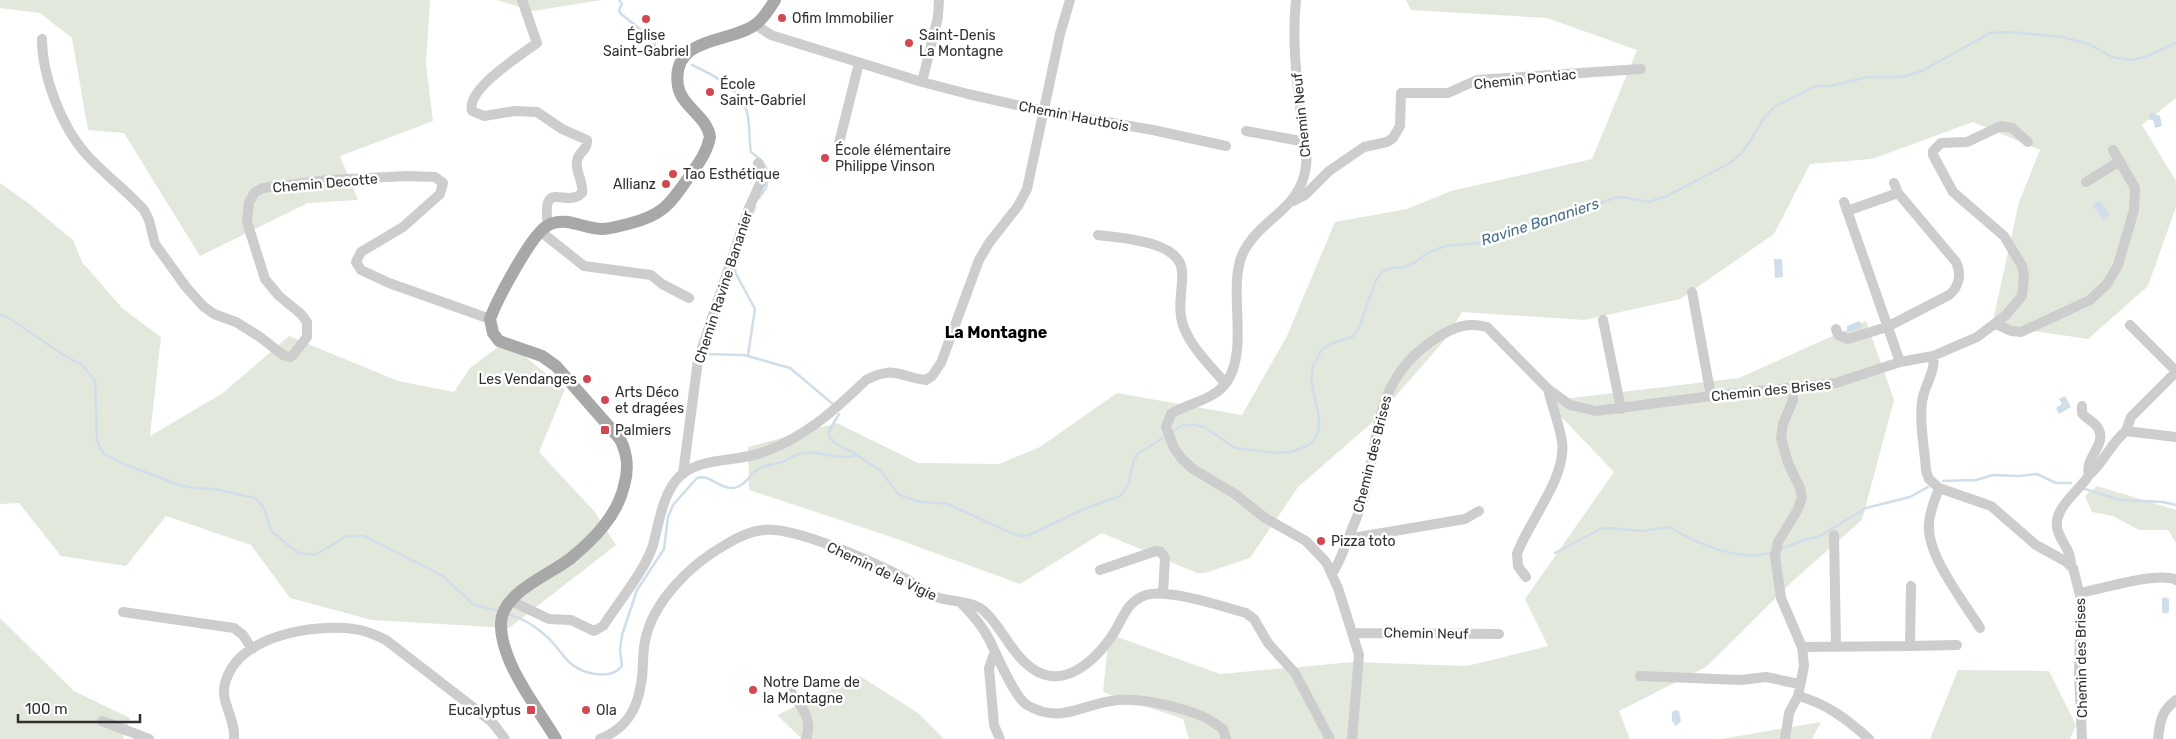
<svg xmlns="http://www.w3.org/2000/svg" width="2176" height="739" viewBox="0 0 2176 739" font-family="Rubik,sans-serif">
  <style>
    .green { fill: #e3e8dd }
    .water { fill: #cfdee9 }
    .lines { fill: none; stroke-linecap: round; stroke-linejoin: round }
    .stream { stroke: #cfdee9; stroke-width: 2.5 }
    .minor { stroke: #cdcdcd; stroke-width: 10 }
    .major { stroke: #a8a8a8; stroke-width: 12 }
    .poi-dot { fill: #d14851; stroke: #fff; stroke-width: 2 }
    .labels { text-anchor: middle; stroke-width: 5; stroke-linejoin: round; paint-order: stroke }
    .poi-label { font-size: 14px; fill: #303030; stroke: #fff; text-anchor: start }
    .street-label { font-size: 14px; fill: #303030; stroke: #fff }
    .water-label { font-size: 15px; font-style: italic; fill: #476f89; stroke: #fff }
    .quarter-label { font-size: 16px; font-weight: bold; fill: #000; stroke: #fff }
  </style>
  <rect width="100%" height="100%" fill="#fff"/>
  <!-- green -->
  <path class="green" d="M0 0H430L426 64 433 121 340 156 358 200 308 203 200 256 124 133 88 130 72 38 40 13 0 8Z
    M497 0H602L533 11Z
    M1406 0H2176V98L2142 125 2176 181V207L2148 286 2088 339 1992 325 2019 202 2040 150 1973 122 1872 159 1810 164 1774 234 1680 299 1584 320 1462 312 1444 341 1374 421 1298 487 1250 558 1205 573H1197L1102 533 1020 584 883 534 749 490 748 447 837 423 918 463 999 464 1040 447 1117 393 1242 415 1287 336 1335 222 1407 209 1451 191 1592 159 1637 50 1547 18 1411 10Z
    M0 183 28 203 73 240 82 262 123 309 161 337 150 436 223 393 289 336 398 381 454 392 470 368 506 341 565 389 539 452 594 511 616 545 509 628 372 620 290 598 251 545 166 516 126 566 61 556 19 503 0 504Z
    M1866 321 1894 400 1862 520 1796 578 1706 667 1619 711 1630 739H1189L1183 719 1103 692 1109 634 1220 674 1353 662 1467 666 1548 646 1525 599 1614 472 1546 401 1739 378Z
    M2097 486 2176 510V543L2168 530H2139L2113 516 2092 512 2085 496Z
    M0 618 74 691 130 718 123 739H0Z
    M1958 670 2049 671 2076 725 2070 739H1930Z
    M860 676 918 713 944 739H802L777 715Z
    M1821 722 1812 739H1721Z"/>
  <!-- water -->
  <path class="water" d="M2150 112 2160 116 2162 126 2155 128 2154 121 2149 119Z
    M2100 201 2110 215 2103 219 2093 206 2095 202Z
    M1774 259H1782L1783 277 1775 278Z
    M1859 321 1862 324 1861 328 1850 332 1847 330V326Z
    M2065 396 2071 407 2059 414 2056 408 2062 404 2059 399Z
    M2164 597 2169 599V612L2165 614 2162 612V599Z
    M1676 710 1679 711 1681 721 1676 726 1672 721V712Z"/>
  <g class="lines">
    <!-- stream -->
    <path class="stream" d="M619 0 622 4 619 10 621 14 654 40 655 45
      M692 65C714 75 744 90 748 117 750 129 749 141 751 152L762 161 769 173 766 188 759 198
      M750 221 755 207
      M737 259 735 272 755 309 748 355
      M0 315 9 318 65 356 82 365 95 381 97 441 103 453 124 464 179 485 193 488 214 489 255 498 264 508 271 531 298 553 315 555 347 536H364L443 576 474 605 500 611
      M705 354 744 355 790 368 834 405
      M839 414 828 433C833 445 845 449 856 454
      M1170 433 1183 425H1195L1204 427 1235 448 1277 453 1291 452 1309 445 1315 439 1319 429V416L1311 380 1313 366 1321 351 1330 344 1352 337 1358 330 1376 280 1383 271 1392 268 1404 267 1415 262 1428 253 1445 246 1478 243 1547 217 1572 213 1614 198 1622 197 1649 202 1667 196 1730 163 1743 152 1765 117 1774 107 1815 86H1830L1868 77H1902L1922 71 1990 33 2011 32 2062 37 2089 44 2112 57 2131 60 2145 57 2176 43
      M1943 481 1976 480 1993 475 2019 476 2037 474 2056 483H2071
      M2085 489 2120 500 2163 502 2176 505
      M1780 549 1804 540 1818 537 1866 508 1910 497 1928 487
      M1555 553 1600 529 1610 528 1642 531 1670 527C1696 544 1742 563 1773 552
      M508 614C521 618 535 626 545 635 555 643 561 654 569 662 582 674 610 681 622 666L620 650 622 635 637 590 664 549 668 517 673 505 697 478C711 474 719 489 733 488 742 488 750 476 757 470 765 464 773 465 782 462 787 460 791 457 796 455 813 447 837 462 857 455L880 470 898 494 916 501 948 504 1011 533 1022 536 1029 535 1086 508 1120 496 1128 485 1134 460 1139 453 1166 436"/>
    <!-- minor -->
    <path class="minor" d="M522 0 537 43C521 55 466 89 472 111L484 116 515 111 537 112 562 129 587 140C588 150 578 152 577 161 575 172 584 182 582 193 566 209 541 177 548 225
      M1296 0C1292 38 1296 76 1301 113 1304 131 1308 149 1306 166 1301 210 1260 218 1243 253 1227 287 1249 346 1228 380 1215 401 1189 402 1171 414L1166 427 1174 448 1182 459 1193 469 1235 494 1265 518 1306 541 1326 562 1338 588 1359 655 1352 739
      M756 25 771 35 922 82 968 94 1043 111 1153 130 1226 146
      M42 39C42 75 61 126 86 154 104 174 126 190 144 210L149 220 155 244 186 287 203 306 214 314 236 322 260 337 283 355 290 357 293 355 307 337V322L301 314 279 296 265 279 247 222 249 202 255 192 263 188 328 180 407 176 435 177 443 183 440 194 403 227 361 252 356 262 361 270 389 283 490 319
      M922 82 938 17 939 0
      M1246 131 1306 142
      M839 143 859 63
      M2086 182 2120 161
      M1293 201 1305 195 1329 171 1364 147 1387 142 1393 138 1400 126 1401 93H1448L1477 80 1641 69
      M1844 202 1900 362
      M1847 211 1898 193
      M540 231 584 266 651 275 662 284 689 298
      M1098 235C1120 238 1182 241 1182 272 1183 290 1177 308 1183 325 1191 348 1210 365 1225 383
      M1692 292 1711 396
      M1603 320 1621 409
      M1996 324 2011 331 2021 332 2090 300 2107 284 2118 265 2134 210 2135 188 2113 150
      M2130 325 2176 371
      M1836 329 1838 335 1848 339 1887 327 1949 295C1959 287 1962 274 1956 262L1898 193 1894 183
      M1933 356C1936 370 1926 383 1923 397 1918 418 1925 450 1926 471L1929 479 1939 488 1991 506 2036 545 2065 561 2073 568 2081 599 2079 674 2082 739
      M1792 388 1793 400 1783 424 1781 438 1788 463 1800 488 1802 498 1797 511 1778 542 1775 556 1781 598 1802 647 1804 666 1798 696
      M2126 431 2131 417 2176 372
      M683 474 698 360 748 210 761 182V173L758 163
      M2089 475C2104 462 2111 443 2126 431L2176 437
      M1939 488C1935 500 1929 512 1929 525 1927 556 1964 602 1980 628
      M1834 535 1836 645
      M1347 539 1465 519 1479 511
      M2071 565C2071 551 2064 546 2059 534 2048 511 2079 492 2089 475 2084 458 2106 446 2099 430 2096 422 2087 420 2082 413V406
      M1100 570 1156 551 1161 552 1165 558 1163 593
      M1332 573C1340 563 1343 550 1348 539 1353 526 1359 513 1363 500 1380 435 1373 377 1438 337 1454 327 1468 322 1487 327L1548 389 1570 405 1596 411 1711 396 1836 383 1900 362 1933 356 1977 337 2005 316 2022 296 2024 276 2022 266 2004 236 1953 192 1933 155V151L1941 143 1967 142 2001 126 2012 128 2028 142
      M1526 577 1518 566 1517 554C1529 520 1567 478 1562 441 1559 424 1552 406 1548 389
      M2080 593C2101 589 2159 571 2176 580
      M511 601 549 619 571 620 594 631 603 626C618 603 646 569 653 545 659 523 663 491 681 475 703 457 735 462 761 453 804 438 834 411 866 380 893 365 900 377 926 380L932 376 941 363 979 260 989 243 1018 206 1027 189 1060 34 1070 0
      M961 603C972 614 982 625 989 639 996 653 1014 697 1027 705 1060 724 1078 706 1111 701 1136 696 1181 707 1204 717 1211 720 1217 725 1223 729L1226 739
      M123 612 234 628 243 635 252 649
      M1353 633 1499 634
      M1910 646 1957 645
      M1802 647 1910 646 1911 586
      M994 654 989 668 994 725 1000 739
      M1640 676 1741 680 1766 677 1799 684
      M791 692C802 707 813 719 806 739
      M102 721 149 739
      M234 739C236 717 218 701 226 680 241 635 313 624 354 629 365 630 376 635 386 640L492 722 505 739
      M600 739C625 729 637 711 641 684 644 670 642 655 645 641 653 601 691 564 725 545 739 536 757 528 774 530 806 532 876 563 906 579 915 584 922 591 931 595 947 603 971 599 984 611 1004 629 1013 659 1038 672 1066 686 1093 662 1109 640 1122 624 1124 602 1146 595 1167 588 1224 607 1246 613L1254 619 1268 643 1295 673 1330 739
      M1785 739 1789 713 1798 696C1826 703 1848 720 1869 739
      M2158 739C2160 722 2161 711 2176 700"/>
    <!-- major -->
    <path class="major" d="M556 739C537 707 500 662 501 623 502 592 550 575 571 558 594 539 617 516 624 486 629 469 628 455 620 439L556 366 542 356 499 341 493 333 490 319C497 300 531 235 547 226 565 215 583 229 602 229 611 229 619 226 628 224 664 215 670 204 691 174 699 163 707 152 710 137 707 116 681 106 678 86 670 35 731 44 756 24 764 18 770 8 775 0"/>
  </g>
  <!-- markers -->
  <g class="poi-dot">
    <circle cx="782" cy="18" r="5"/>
    <circle cx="646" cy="19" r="5"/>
    <circle cx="909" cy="43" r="5"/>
    <circle cx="710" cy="92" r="5"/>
    <circle cx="825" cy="158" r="5"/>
    <circle cx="673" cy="174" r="5"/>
    <circle cx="666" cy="184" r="5"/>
    <circle cx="587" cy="379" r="5"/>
    <circle cx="605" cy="400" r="5"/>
    <rect x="600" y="425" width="10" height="10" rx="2.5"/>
    <circle cx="1321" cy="541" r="5"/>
    <circle cx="753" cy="690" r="5"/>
    <rect x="526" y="705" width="10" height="10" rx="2.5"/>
    <circle cx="586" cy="710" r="5"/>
  </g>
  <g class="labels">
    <!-- poi labels -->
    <g class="poi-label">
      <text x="792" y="23">Ofim Immobilier</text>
      <text x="646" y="40" text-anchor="middle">Église<tspan x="646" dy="16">Saint-Gabriel</tspan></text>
      <text x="919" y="40">Saint-Denis<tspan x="919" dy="16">La Montagne</tspan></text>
      <text x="720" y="89">École<tspan x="720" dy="16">Saint-Gabriel</tspan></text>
      <text x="835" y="155">École élémentaire<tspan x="835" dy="16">Philippe Vinson</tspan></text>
      <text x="683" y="179">Tao Esthétique</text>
      <text x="656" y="189" text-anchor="end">Allianz</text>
      <text x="577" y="384" text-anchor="end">Les Vendanges</text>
      <text x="615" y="397">Arts Déco<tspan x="615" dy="16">et dragées</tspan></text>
      <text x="615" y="435">Palmiers</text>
      <text x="1331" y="546">Pizza toto</text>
      <text x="763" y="687">Notre Dame de<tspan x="763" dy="16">la Montagne</tspan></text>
      <text x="521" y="715" text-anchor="end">Eucalyptus</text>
      <text x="596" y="715">Ola</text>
    </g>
    <!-- street labels -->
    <g class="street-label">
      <text transform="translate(1525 79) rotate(-6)" y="5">Chemin Pontiac</text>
      <text transform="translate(1301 115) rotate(-96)" y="5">Chemin Neuf</text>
      <text transform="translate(1074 116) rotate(11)" y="5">Chemin Hautbois</text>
      <text transform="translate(325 183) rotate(-5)" y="5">Chemin Decotte</text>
      <text transform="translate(723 287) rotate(-72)" y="5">Chemin Ravine Bananier</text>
      <text transform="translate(1771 390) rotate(-6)" y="5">Chemin des Brises</text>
      <text transform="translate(1372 454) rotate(-76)" y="5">Chemin des Brises</text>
      <text transform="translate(882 571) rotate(25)" y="5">Chemin de la Vigie</text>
      <text transform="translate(1426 633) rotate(1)" y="5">Chemin Neuf</text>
      <text transform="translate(2081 658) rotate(-91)" y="5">Chemin des Brises</text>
    </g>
    <!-- water labels -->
    <g class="water-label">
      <text transform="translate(1540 222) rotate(-18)" y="5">Ravine Bananiers</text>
    </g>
    <!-- quarter labels -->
    <g class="quarter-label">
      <text x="996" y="338">La Montagne</text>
    </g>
  </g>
  <!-- scale -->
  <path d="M18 714v8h122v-8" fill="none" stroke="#303030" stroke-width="2.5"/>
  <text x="25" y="714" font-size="15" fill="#303030" stroke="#ffffff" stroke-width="4" paint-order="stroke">100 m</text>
</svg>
